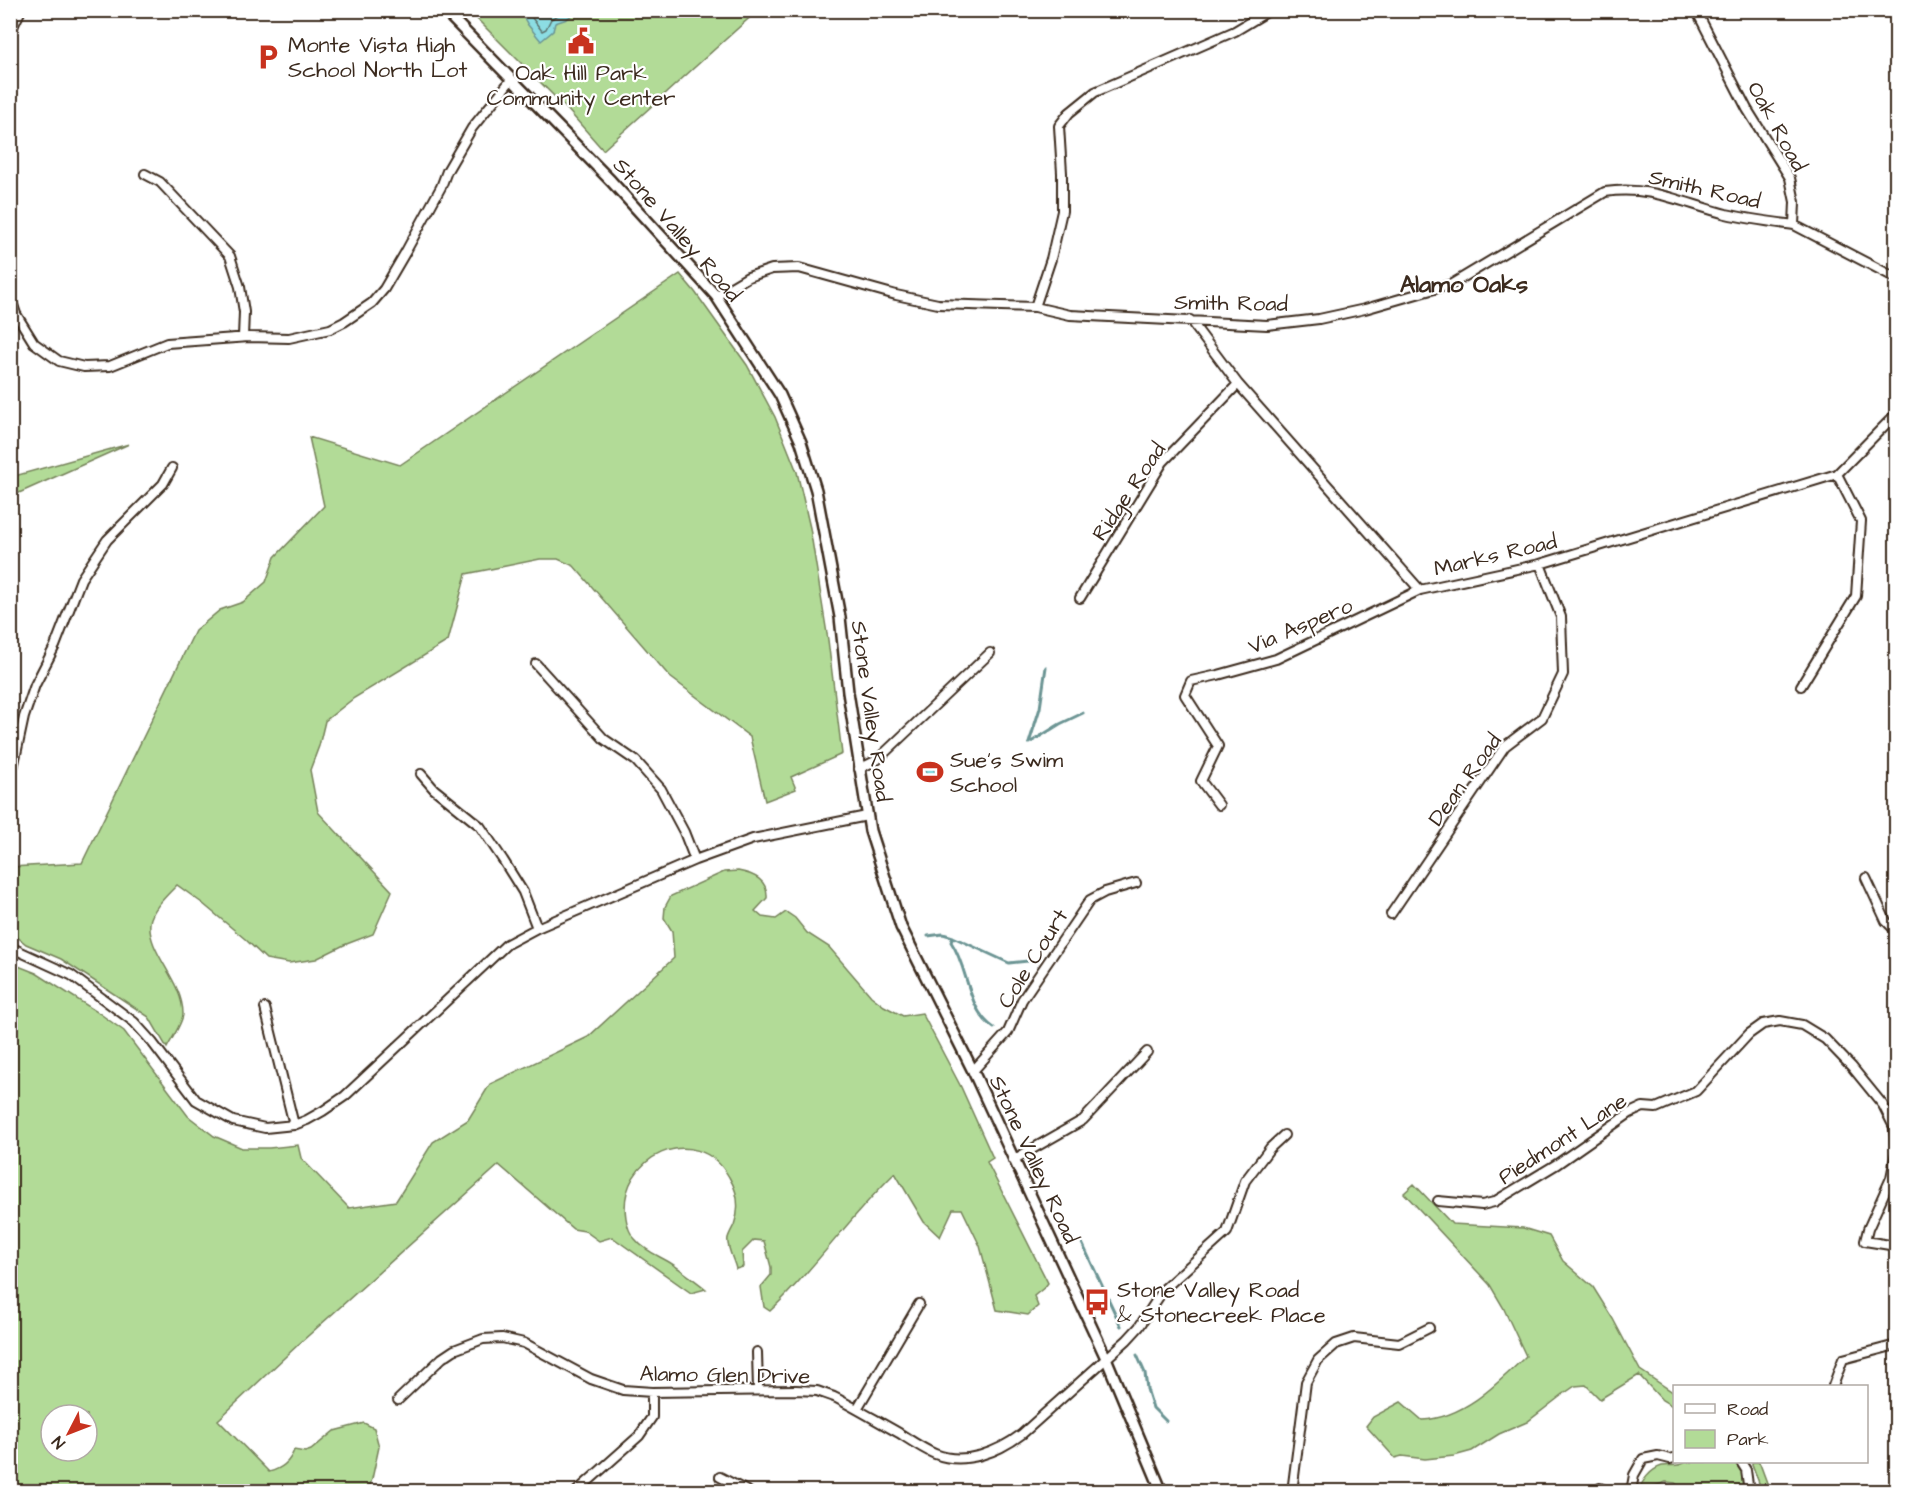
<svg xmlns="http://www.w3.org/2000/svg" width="1907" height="1502" viewBox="0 0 1907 1502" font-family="'Architects Daughter',sans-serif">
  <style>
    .green { fill: #b2db97; stroke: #76825a; stroke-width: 1.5; fill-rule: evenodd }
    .water { fill: #8cdde3; stroke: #6c9594; stroke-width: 1.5 }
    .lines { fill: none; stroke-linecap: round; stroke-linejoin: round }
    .shore { stroke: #5b726d; stroke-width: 1.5 }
    .stream { stroke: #6c9594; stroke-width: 3 }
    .minor-casing { stroke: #3b2a1e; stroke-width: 12 }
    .tertiary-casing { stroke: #3b2a1e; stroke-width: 14 }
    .minor { stroke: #fff; stroke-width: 8 }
    .tertiary { stroke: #fff; stroke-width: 9 }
    .labels { text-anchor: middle; stroke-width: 4.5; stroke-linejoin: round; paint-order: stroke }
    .poi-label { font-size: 22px; fill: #3b2a1e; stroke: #fff; text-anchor: start }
    .street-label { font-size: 22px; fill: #3b2a1e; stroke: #fff }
    .neighbourhood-label { font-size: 24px; font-weight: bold; fill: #3b2a1e; stroke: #fff }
  </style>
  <rect width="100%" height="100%" fill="#fff"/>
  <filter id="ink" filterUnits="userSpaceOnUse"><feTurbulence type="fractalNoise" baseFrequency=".0167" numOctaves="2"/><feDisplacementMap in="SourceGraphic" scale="12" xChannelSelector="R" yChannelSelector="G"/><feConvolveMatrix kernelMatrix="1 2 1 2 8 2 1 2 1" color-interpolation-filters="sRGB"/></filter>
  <g filter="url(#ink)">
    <!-- green -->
    <path class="green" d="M469 11H757L603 150 566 108Z
      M680 274 695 292 747 365 775 417 797 472 810 528 828 640 842 754 791 777 796 789 765 801 750 737 670 677 574 566 558 559H540L466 574 448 641 354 698 325 721 319 746 310 770 318 812 392 891 373 934 344 945 316 959 289 963 266 959 245 939 202 903 177 885C168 894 151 910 150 923 147 952 183 981 183 1014 183 1022 171 1040 167 1048L149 1017 61 959 26 944 11 932V867L82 863 195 631 220 610 243 602 266 582 275 557 324 506 309 437 400 465Z
      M129 444 19 493 11 496V477Z
      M738 871C754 874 768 880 767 898L755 911 762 917 776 919 786 912 795 918 807 933 829 947 871 996 884 1006 903 1016 922 1013 961 1087 993 1158 987 1162 1048 1283 1045 1287 1034 1296 1038 1306 1028 1315 997 1310 980 1246 962 1209H953L940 1237 924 1222 895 1173C850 1216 816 1268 770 1311L764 1307 761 1287 771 1275V1267L764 1241 754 1240 742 1252 743 1267 736 1269C734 1260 726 1246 728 1238 729 1234 732 1229 734 1225 740 1209 738 1192 729 1177 696 1119 616 1157 626 1218 627 1225 630 1234 635 1239 644 1250 657 1255 669 1262 682 1270 694 1280 706 1289L691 1293 612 1237 599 1241 585 1231 573 1229 499 1165 300 1343 218 1420 269 1472C281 1469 290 1462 294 1450L305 1452 311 1450 334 1431 364 1423 374 1428 379 1447 372 1479 368 1491H11V963L36 973 99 1013 124 1031 188 1116 214 1136 242 1148H269L298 1145 301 1158 349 1208 396 1201 433 1142 468 1120 490 1084 588 1037 674 958 672 931 664 918 665 907 671 896 724 872ZM51 1415H87V1451H51Z
      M1414 1184 1452 1224 1523 1228 1549 1236 1563 1261 1593 1287 1613 1319 1640 1370 1674 1393V1407L1662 1400 1639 1375 1600 1399 1586 1385 1575 1386 1562 1395 1527 1422 1499 1434 1472 1451 1454 1456 1425 1459 1402 1456 1395 1458 1366 1426 1373 1417 1401 1402 1422 1420C1464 1418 1497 1384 1526 1356L1503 1307 1490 1285 1404 1193Z
      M1686 1462H1738L1744 1473 1746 1491H1686L1675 1483 1666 1482 1655 1486 1649 1491 1637 1492C1643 1481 1649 1470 1662 1466 1672 1464 1676 1468 1686 1462Z
      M1752 1462H1758L1760 1464 1770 1491H1762L1752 1464Z"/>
    <!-- water -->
    <path class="water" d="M520 11V10L576 11 567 19 555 23 553 31 541 41 528 25Z
      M931 762 938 779 930 782 923 766Z"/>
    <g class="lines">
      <!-- shore -->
      <path class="shore" d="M526 10 542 31 546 29 551 19 567 10"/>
      <!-- stream -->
      <path class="stream" d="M1031 742 1060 724 1083 713
        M1029 743 1040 708 1046 667
        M928 936 943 934 953 937 951 942C969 968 966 1009 994 1028
        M953 937 1009 963 1028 961
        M1082 1243 1121 1326
        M1137 1355 1145 1373 1147 1389 1153 1408 1166 1421"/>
      <!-- minor casing -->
      <g class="minor-casing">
        <path id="minor" d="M1696 10 1747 109 1790 178 1795 202 1794 225 1896 278
          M10 33 21 10
          M145 174 160 182 230 256 240 287 244 312 243 337
          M10 296 16 314 34 343 59 361 84 367 110 366 167 343 249 337 289 338 330 329 344 322 372 303 384 289 405 253 441 187 447 171 472 128 511 80
          M716 296 748 277 772 269 799 268 896 295 938 304 1035 307 1070 315 1267 325 1319 319 1365 309 1452 284 1605 192C1650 185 1683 203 1726 214 1748 219 1772 222 1794 225
          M1035 307 1051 259 1062 211V173L1059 126 1069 113 1095 92 1235 31 1270 10
          M1190 320 1238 384 1420 590 1540 564 1837 474 1896 414
          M1080 598 1163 462 1238 384
          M536 664 604 739 636 761 661 789 684 832 695 860
          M1801 686 1856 596 1861 521 1837 474
          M859 769 877 760 990 653
          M421 774 434 789 480 826 503 860 523 892 537 928
          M10 782 24 717 35 685 55 646 81 579 107 540 163 484 172 468
          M1219 805 1201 781 1218 746 1185 695 1191 681 1218 675 1276 659 1420 590
          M1866 878 1886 921 1896 931
          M1391 914 1505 746 1542 718 1563 674 1561 617 1540 564
          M10 947 71 975 134 1022 152 1042 196 1100 233 1121 265 1128 294 1125 307 1120 323 1111 345 1096 507 944 537 928 695 860 753 839 867 816
          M265 1008 294 1125
          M973 1071 1008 1032 1022 1000 1090 900 1105 892 1136 883
          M1896 1153 1891 1178 1868 1229 1865 1241 1896 1246
          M1013 1160 1083 1120 1147 1052
          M1438 1201 1482 1205 1494 1202 1557 1164 1630 1113 1643 1107 1656 1108 1696 1091 1749 1034 1763 1024 1780 1021 1802 1025 1825 1039 1852 1067 1883 1105 1894 1127 1896 1147
          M757 1352 758 1390
          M1833 1386 1843 1359 1896 1345
          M398 1400 442 1358 454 1350 483 1339 502 1338 524 1343 591 1379 623 1390 652 1392 796 1390 817 1391 834 1397C856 1408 877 1421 899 1433 910 1440 923 1449 935 1454 965 1466 998 1452 1022 1434L1127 1340 1139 1327 1164 1289 1227 1232 1245 1181 1270 1148 1284 1135
          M857 1409 919 1304
          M1741 1462 1746 1470 1749 1492
          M720 1477 749 1492
          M576 1492 639 1436 652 1417V1392
          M1292 1492 1306 1382 1318 1360 1336 1344 1354 1338 1399 1343 1429 1328
          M1597 1492 1600 1488 1610 1492
          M1626 1492 1632 1486 1634 1475 1643 1459 1658 1456 1670 1459 1674 1458"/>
      </g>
      <!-- tertiary casing -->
      <g class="tertiary-casing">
        <path id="tertiary" d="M444 10 611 181 716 296 780 395 801 442 816 490 840 617 848 692 870 831 901 927 973 1071 1106 1358 1162 1492"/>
      </g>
      <!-- minor -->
      <use href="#minor" class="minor"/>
      <!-- tertiary -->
      <use href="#tertiary" class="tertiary"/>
    </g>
  </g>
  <!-- icons -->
  <defs>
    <g id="civic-bare" transform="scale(2.07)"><path d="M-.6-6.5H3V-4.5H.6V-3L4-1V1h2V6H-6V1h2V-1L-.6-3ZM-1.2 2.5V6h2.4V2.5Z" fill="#c8321e" stroke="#fff" stroke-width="2.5" paint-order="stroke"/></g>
    <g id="parking-bare" transform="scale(2.07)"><path d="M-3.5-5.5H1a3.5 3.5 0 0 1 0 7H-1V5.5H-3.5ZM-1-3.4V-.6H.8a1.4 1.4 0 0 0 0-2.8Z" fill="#c8321e" stroke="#fff" stroke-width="2.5" paint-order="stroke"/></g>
    <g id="stadium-bare" transform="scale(2.07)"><path d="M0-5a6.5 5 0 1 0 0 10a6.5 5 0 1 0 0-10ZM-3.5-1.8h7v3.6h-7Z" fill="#c8321e" stroke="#fff" stroke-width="2.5" paint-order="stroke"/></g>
    <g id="bus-bare" transform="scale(2.07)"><path d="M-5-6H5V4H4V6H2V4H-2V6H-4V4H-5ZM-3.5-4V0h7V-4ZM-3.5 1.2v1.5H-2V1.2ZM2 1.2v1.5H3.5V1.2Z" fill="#c8321e" stroke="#fff" stroke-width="2.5" paint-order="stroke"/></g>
  </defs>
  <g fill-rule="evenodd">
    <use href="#civic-bare" x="581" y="41"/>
    <use href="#parking-bare" x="268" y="57"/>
    <use href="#stadium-bare" x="930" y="772"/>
    <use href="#bus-bare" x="1097" y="1302"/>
  </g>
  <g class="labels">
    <!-- poi labels -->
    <g class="poi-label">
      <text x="288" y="52">Monte Vista High<tspan x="288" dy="25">School North Lot</tspan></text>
      <text x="581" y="80" text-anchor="middle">Oak Hill Park<tspan x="581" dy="25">Community Center</tspan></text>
      <text x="950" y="767">Sue's Swim<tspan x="950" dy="25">School</tspan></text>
      <text x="1117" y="1297">Stone Valley Road<tspan x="1117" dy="25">&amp; Stonecreek Place</tspan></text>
    </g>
    <!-- street labels -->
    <g class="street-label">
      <text transform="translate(1778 126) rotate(61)" y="8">Oak Road</text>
      <text transform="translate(1705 188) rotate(13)" y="8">Smith Road</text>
      <text transform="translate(678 229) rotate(49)" y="8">Stone Valley Road</text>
      <text transform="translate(1231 302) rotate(1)" y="8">Smith Road</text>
      <text transform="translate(1128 491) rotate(-56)" y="8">Ridge Road</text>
      <text transform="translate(1495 554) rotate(-13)" y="8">Marks Road</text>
      <text transform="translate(1300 625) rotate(-23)" y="8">Via Aspero</text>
      <text transform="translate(872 711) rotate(82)" y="8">Stone Valley Road</text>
      <text transform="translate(1464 779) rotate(-54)" y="8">Dean Road</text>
      <text transform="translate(1032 958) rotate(-58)" y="8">Cole Court</text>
      <text transform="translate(1562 1138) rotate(-33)" y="8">Piedmont Lane</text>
      <text transform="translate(1035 1159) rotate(65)" y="8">Stone Valley Road</text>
      <text transform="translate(725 1374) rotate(1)" y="8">Alamo Glen Drive</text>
    </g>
    <!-- neighbourhood labels -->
    <g class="neighbourhood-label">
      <text x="1464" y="292">Alamo Oaks</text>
    </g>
  </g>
  <!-- margin -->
  <rect width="1907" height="1502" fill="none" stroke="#fff" stroke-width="36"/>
  <rect x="18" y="18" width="1871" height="1466" fill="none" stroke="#3b2a1e" stroke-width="2" filter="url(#ink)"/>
  <!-- legend -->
  <rect x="1673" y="1385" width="195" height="78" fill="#ffffff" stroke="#b1aaa5" stroke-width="1.5"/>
  <rect x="1685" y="1404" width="30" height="9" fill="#ffffff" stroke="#b1aaa5" stroke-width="1.5"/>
  <text x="1727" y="1415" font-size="18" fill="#3b2a1e">Road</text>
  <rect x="1685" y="1430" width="30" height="18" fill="#b2db97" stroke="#b1aaa5" stroke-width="1.5"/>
  <text x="1727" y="1445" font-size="18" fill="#3b2a1e">Park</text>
  <!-- north arrow -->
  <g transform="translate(69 1433) rotate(228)"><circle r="28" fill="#ffffff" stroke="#b1aaa5" stroke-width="1.5"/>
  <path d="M0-4.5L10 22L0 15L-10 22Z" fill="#c8321e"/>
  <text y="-9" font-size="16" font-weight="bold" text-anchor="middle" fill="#3b2a1e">N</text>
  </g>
</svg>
